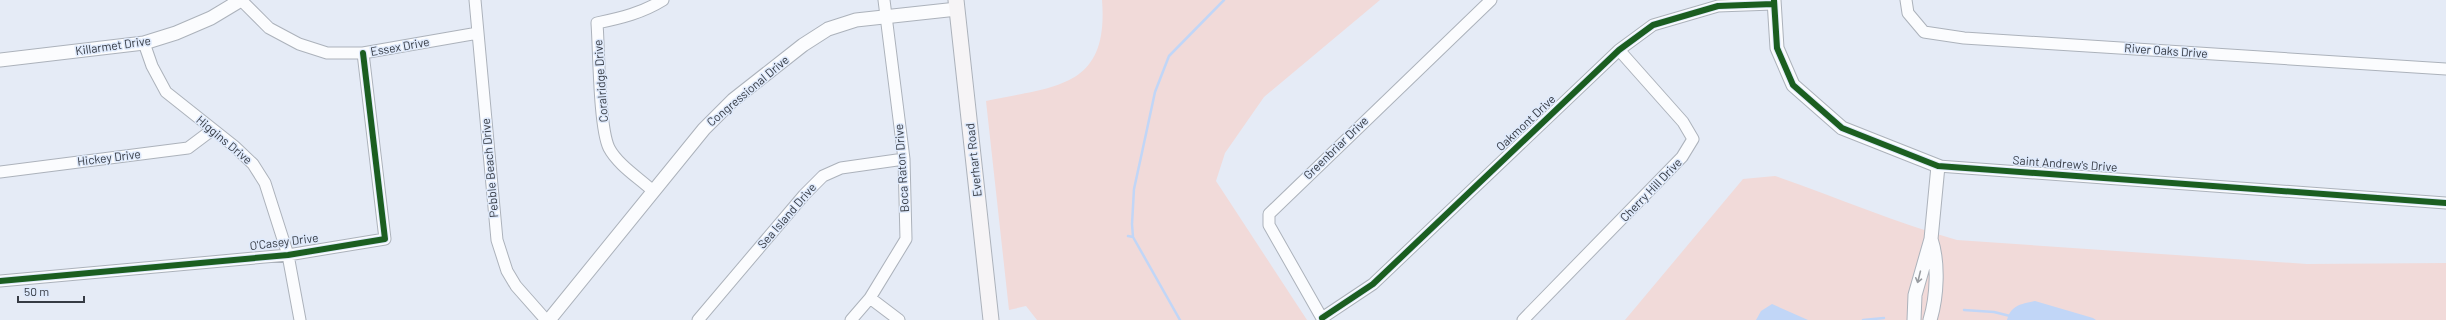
<svg xmlns="http://www.w3.org/2000/svg" width="2446" height="320" viewBox="0 0 2446 320" font-family="Barlow,sans-serif">
  <style>
    .green { fill: #f1dad9 }
    .water { fill: #c1d6f7 }
    .lines { fill: none; stroke-linecap: round; stroke-linejoin: round }
    .stream { stroke: #c1d6f7; stroke-width: 2.5 }
    .minor-casing { stroke: #acb2bb; stroke-width: 13 }
    .tertiary-casing { stroke: #acb2bb; stroke-width: 15 }
    .secondary-casing { stroke: #acb2bb; stroke-width: 17 }
    .minor { stroke: #fbfcfe; stroke-width: 11 }
    .tertiary { stroke: #fbfcfe; stroke-width: 13 }
    .secondary { stroke: #f6f4f6; stroke-width: 15 }
    .cycleway-casing { stroke: #dfeafc; stroke-width: 8 }
    .cycleway { stroke: #1b5e20; stroke-width: 6 }
    .oneway { stroke: #989ca1 }
    .labels { text-anchor: middle; stroke-width: 3; stroke-linejoin: round; paint-order: stroke }
    .street-label { font-size: 12px; fill: #363b44; stroke: #dfeafc }
  </style>
  <rect width="100%" height="100%" fill="#e5ebf6"/>
  <!-- green -->
  <path class="green" d="M1102 0H1380L1264 97 1225 153 1216 181 1307 320H1037L1026 306 1009 310 986 101C1055 86 1109 89 1102 0Z
    M1775 176C1836 197 1896 223 1957 240L2307 264 2446 263V320H1625L1743 179Z"/>
  <!-- water -->
  <path class="water" d="M2035 301 2093 318 2096 320H2007C2011 305 2021 304 2035 301Z
    M1772 304 1808 320H1756L1761 311Z"/>
  <g class="lines">
    <!-- stream -->
    <path class="stream" d="M1128 236 1133 237 1132 224 1134 189 1141 157 1155 92 1169 56 1224 0
      M1133 237 1180 320
      M1964 310 1994 312 2010 316
      M1863 320 1884 318"/>
    <!-- minor casing -->
    <g class="minor-casing">
      <path id="minor" d="M241 0 269 28 299 44 327 53H363L478 33
        M475 0 497 240 507 271 516 286 546 320
        M1906 0 1908 13 1924 32 1964 38 2446 69
        M144 43 152 66 166 92 234 146 253 164 265 183 288 255 300 320
        M1938 166 2446 203
        M0 172 188 148 212 130
        M653 191C639 178 618 165 609 148 599 127 599 50 597 23 621 18 642 13 663 0
        M0 281 288 255 385 239 363 53
        M870 298 899 320
        M1322 318 1373 284 1619 50 1653 25 1718 6 1773 4
        M698 320 804 195 823 176 841 168 904 159
        M851 320 870 298 906 239 904 159 884 0
        M1323 320 1269 225V214L1491 0
        M1523 320 1682 157 1693 139 1683 122 1619 50"/>
    </g>
    <!-- tertiary casing -->
    <g class="tertiary-casing">
      <path id="tertiary" d="M1774 0 1777 48 1793 85 1842 128 1938 166 1931 239 1915 295 1914 320
        M0 60 144 43 176 33 211 18 241 0
        M549 320 704 129 733 100 803 45 828 29 856 20 957 9
        M1930 320C1937 297 1939 263 1931 239"/>
    </g>
    <!-- secondary casing -->
    <g class="secondary-casing">
      <path id="secondary" d="M956 0 991 320"/>
    </g>
    <!-- minor -->
    <use href="#minor" class="minor"/>
    <!-- tertiary -->
    <use href="#tertiary" class="tertiary"/>
    <!-- secondary -->
    <use href="#secondary" class="secondary"/>
    <!-- cycleway casing -->
    <g class="cycleway-casing">
      <path id="cycleway" d="M1774 0 1777 48 1793 85 1842 128 1938 166 2446 203
        M0 281 288 255 385 239 363 53
        M1322 318 1373 284 1619 50 1653 25 1718 6 1773 4"/>
    </g>
    <!-- cycleway -->
    <use href="#cycleway" class="cycleway"/>
  </g>
  <!-- one-way arrows -->
  <defs><path id="oneway-shaft" d="M-6 0H5M1.5-3L5.5 0L1.5 3" fill="none" stroke-width="1.6" stroke-linecap="round" stroke-linejoin="round"/></defs>
  <use class="oneway" href="#oneway-shaft" transform="translate(1919 277) rotate(104)"/>
  <g class="labels">
    <!-- street labels -->
    <g class="street-label">
      <text transform="translate(113 46) rotate(-8)" y="4">Killarmet Drive</text>
      <text transform="translate(400 47) rotate(-10)" y="4">Essex Drive</text>
      <text transform="translate(2166 51) rotate(4)" y="4">River Oaks Drive</text>
      <text transform="translate(601 81) rotate(-94)" y="4">Coralridge Drive</text>
      <text transform="translate(748 91) rotate(-40)" y="4">Congressional Drive</text>
      <text transform="translate(1526 123) rotate(-43)" y="4">Oakmont Drive</text>
      <text transform="translate(224 140) rotate(40)" y="4">Higgins Drive</text>
      <text transform="translate(1336 148) rotate(-44)" y="4">Greenbriar Drive</text>
      <text transform="translate(109 158) rotate(-7)" y="4">Hickey Drive</text>
      <text transform="translate(974 160) rotate(-96)" y="4">Everhart Road</text>
      <text transform="translate(2065 164) rotate(4)" y="4">Saint Andrew's Drive</text>
      <text transform="translate(490 168) rotate(-95)" y="4">Pebble Beach Drive</text>
      <text transform="translate(902 168) rotate(-94)" y="4">Boca Raton Drive</text>
      <text transform="translate(1651 190) rotate(-46)" y="4">Cherry Hill Drive</text>
      <text transform="translate(787 216) rotate(-49)" y="4">Sea Island Drive</text>
      <text transform="translate(284 242) rotate(-7)" y="4">O'Casey Drive</text>
    </g>
  </g>
  <!-- scale -->
  <path d="M18 296v6h66v-6" fill="none" stroke="#363b44" stroke-width="2"/>
  <text x="24" y="296" font-size="12" fill="#363b44" stroke="#dfeafc" stroke-width="3" paint-order="stroke">50 m</text>
</svg>
